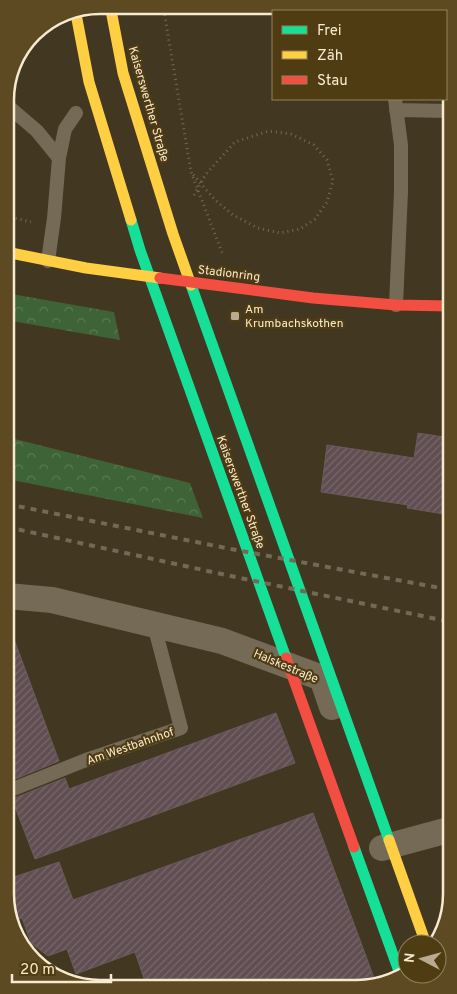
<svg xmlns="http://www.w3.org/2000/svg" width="457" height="994" viewBox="0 0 457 994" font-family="Overpass,sans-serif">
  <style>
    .forest { fill: url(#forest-crowns) }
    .building { fill: url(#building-hatch); stroke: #685c5b }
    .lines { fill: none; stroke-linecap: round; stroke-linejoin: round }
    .path { stroke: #736b58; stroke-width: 3; stroke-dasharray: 1 4; stroke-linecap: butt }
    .lane { stroke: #756a56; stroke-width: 14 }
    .street { stroke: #756a56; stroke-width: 26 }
    .fast { stroke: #16e098; stroke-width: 11 }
    .slow { stroke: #ffcf43; stroke-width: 11 }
    .jam { stroke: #f24e42; stroke-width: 11 }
    .rail { stroke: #726957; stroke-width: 4; stroke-dasharray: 6 6; stroke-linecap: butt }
    .poi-dot { fill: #b8ab91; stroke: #503c13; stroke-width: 2 }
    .labels { text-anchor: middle; stroke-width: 4.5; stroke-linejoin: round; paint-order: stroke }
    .street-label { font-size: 12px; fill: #f8eace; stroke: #503c13 }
    .poi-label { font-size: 12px; fill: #f8eace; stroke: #503c13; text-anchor: start }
    .rim { fill: none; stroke: #f8eace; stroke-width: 2.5 }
  </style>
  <defs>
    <pattern id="forest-crowns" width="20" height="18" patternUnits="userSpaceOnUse" patternTransform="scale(1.25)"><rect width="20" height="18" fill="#3e6337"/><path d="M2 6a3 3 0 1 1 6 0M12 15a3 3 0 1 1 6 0" fill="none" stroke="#5b7a53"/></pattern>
    <pattern id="building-hatch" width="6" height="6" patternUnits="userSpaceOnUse" patternTransform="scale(1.25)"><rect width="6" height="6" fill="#604e52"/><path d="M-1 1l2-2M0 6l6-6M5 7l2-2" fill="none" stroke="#78686a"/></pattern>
  </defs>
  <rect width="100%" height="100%" fill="#423721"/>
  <!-- forest -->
  <path class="forest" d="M6 293 114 312 120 340 6 320Z
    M7 437 190 483 203 518 7 479Z"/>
  <!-- building -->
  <path class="building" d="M418 433 450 438V515L407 508 408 505 321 492 327 445 414 458Z
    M7 631H11L59 761 8 782Z
    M276 713 295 763 35 859 12 799 65 778 69 789Z
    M313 813 377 986 147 987 135 952 76 974 67 949 48 956 31 943 22 918 10 922 8 919V879L59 862 73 900Z"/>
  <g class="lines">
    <!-- path -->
    <path class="path" d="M163 5 191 172
      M194 195 206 174 235 142 269 131 291 134 314 145 327 160 333 181 327 202 315 219 300 229 280 233 258 228 233 215 215 200 191 172 223 255
      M6 216 31 222"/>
    <!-- lane -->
    <path class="lane" d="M326 7 333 11
      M6 99 9 107 37 131 59 158 54 218 48 261
      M395 99 401 145V192L396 305
      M396 110 449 111
      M59 158 65 129 76 113
      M8 791 86 760 181 728 154 625"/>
    <!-- street -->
    <path class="street" d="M7 596 52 600 222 641 322 678 332 707
      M382 848 452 829"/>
    <!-- fast -->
    <path class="fast" d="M131 220 140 250 286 658
      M191 285 389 840
      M354 847 400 974"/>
    <!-- slow -->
    <path class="slow" d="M110 5 123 73 173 234 191 285
      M76 14 89 82 131 220
      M6 252 86 268 160 278
      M389 840 426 944"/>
    <!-- jam -->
    <path class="jam" d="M160 278 313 298 396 305 450 306
      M286 658 354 847"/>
    <!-- rail -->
    <path class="rail" d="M7 504 231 549 451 590
      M7 527 226 575 451 622"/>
  </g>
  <!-- markers -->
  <rect class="poi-dot" x="230" y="311" width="10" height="10" rx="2.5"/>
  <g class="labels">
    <!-- street labels -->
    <g class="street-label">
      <text transform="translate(149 104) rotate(74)" y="4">Kaiserswerther Straße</text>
      <text transform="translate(229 273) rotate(7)" y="4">Stadionring</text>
      <text transform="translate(241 492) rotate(70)" y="4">Kaiserswerther Straße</text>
      <text transform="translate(286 666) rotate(23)" y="4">Halskestraße</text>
      <text transform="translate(130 746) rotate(-19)" y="4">Am Westbahnhof</text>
    </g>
    <!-- poi labels -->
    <g class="poi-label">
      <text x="245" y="313">Am<tspan x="245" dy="14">Krumbachskothen</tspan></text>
    </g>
  </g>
  <!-- crop -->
  <path d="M0 0H457V994H0ZM100 14H357A86 86 0 0 1 443 100V894A86 86 0 0 1 357 980H100A86 86 0 0 1 14 894V100A86 86 0 0 1 100 14Z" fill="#5d4a22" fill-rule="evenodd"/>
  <path class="rim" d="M100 14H357A86 86 0 0 1 443 100V894A86 86 0 0 1 357 980H100A86 86 0 0 1 14 894V100A86 86 0 0 1 100 14Z"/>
  <!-- legend -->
  <rect x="272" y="10" width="175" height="90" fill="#503c13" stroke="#93825e"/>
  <rect x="282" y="26" width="25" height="8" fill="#16e098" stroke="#93825e"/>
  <text x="317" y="35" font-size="15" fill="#f8eace">Frei</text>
  <rect x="282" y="51" width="25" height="8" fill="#ffcf43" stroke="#93825e"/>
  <text x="317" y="60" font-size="15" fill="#f8eace">Zäh</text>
  <rect x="282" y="76" width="25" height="8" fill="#f24e42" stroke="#93825e"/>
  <text x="317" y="85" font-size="15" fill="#f8eace">Stau</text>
  <!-- north arrow -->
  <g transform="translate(422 959) rotate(276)"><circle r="24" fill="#503c13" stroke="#93825e"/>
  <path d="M0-4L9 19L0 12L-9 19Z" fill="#b8ab91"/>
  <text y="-8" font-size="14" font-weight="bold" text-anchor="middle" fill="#f8eace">N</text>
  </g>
  <!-- scale -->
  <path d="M12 974v8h99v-8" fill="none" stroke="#f8eace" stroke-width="2.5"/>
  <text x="20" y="974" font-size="15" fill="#f8eace" stroke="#503c13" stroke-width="4" paint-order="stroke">20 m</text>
</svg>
